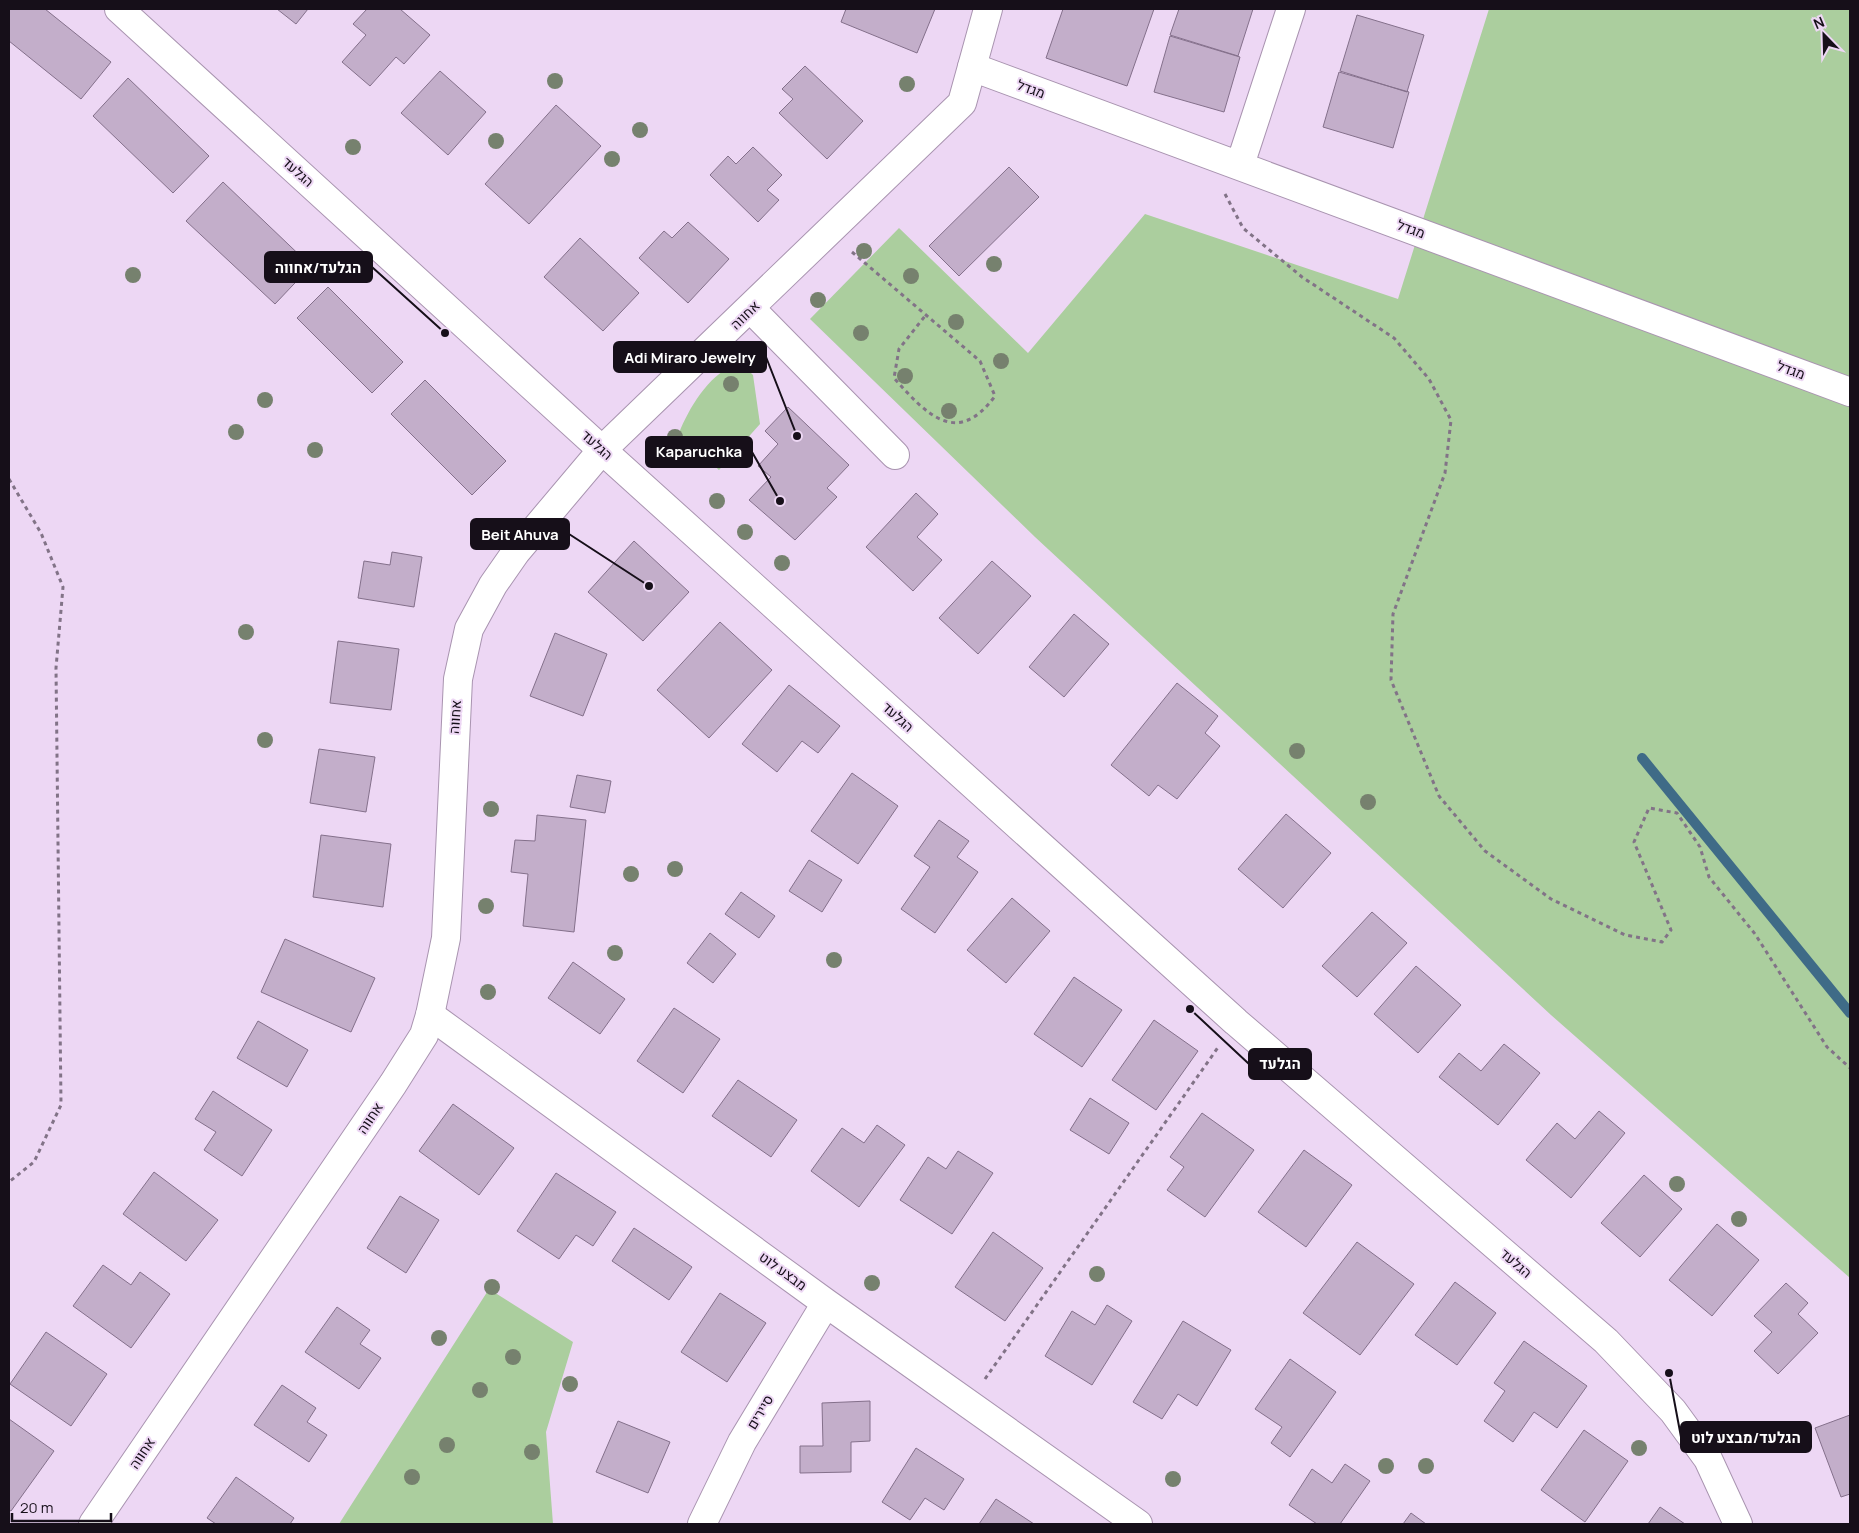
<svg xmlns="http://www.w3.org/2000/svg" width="1859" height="1533" viewBox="0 0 1859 1533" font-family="Manrope,Heebo,sans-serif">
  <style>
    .green { fill: #abce9e }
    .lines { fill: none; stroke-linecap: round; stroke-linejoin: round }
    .stream { stroke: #3f6b87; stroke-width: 10 }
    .building { fill: #c3aeca; stroke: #84708b }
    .minor-casing { stroke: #a994b0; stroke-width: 30 }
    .tertiary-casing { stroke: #a994b0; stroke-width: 30 }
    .path { stroke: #827387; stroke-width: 3; stroke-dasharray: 4 4; stroke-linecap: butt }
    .minor { stroke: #fff; stroke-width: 28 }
    .tertiary { stroke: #fff; stroke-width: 28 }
    .tree { fill: #76816e }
    .labels { text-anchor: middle; stroke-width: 4; stroke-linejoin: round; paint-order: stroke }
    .street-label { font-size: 14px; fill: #160f19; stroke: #edd7f4 }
    .leader { fill: none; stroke: #160f19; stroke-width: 2 }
    .callout-dot { fill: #160f19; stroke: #edd7f4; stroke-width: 2 }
    .callout { fill: #160f19; stroke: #160f19; stroke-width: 2 }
    .callout-label { font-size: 15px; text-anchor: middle; font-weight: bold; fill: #fff }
  </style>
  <rect width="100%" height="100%" fill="#edd7f4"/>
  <!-- green -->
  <path class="green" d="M1489 9H1850V1278L1551 1015 1035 537 810 319 899 228 1028 353 1145 214 1398 299Z
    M734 365H743L753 375 760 424 719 470 679 433C689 408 708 376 734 365Z
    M489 1289 573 1342 546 1432 553 1524H339Z"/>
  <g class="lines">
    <!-- stream -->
    <path class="stream" d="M1642 758 1850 1013"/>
  </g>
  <!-- building -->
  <path class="building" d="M9 9H45L111 62 81 99 9 41Z
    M277 9H308L296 24Z
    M367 9H400L430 35 404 64 396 57 370 86 342 62 366 35 353 24Z
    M846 9H935L917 53 841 22Z
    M1063 9H1154L1127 86 1046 58Z
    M1179 9H1253L1238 56 1170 35Z
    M1357 15 1424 35 1407 92 1340 71Z
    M1170 36 1240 57 1224 112 1154 92Z
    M805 66 863 121 827 159 779 113 793 99 782 89Z
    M440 71 486 112 448 155 401 113Z
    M1339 72 1409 92 1393 148 1323 127Z
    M128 78 209 156 173 193 93 116Z
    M556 105 601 146 529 224 485 184Z
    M753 147 782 175 767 190 779 200 758 222 710 175 728 156 736 164Z
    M1009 167 1039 197 959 276 929 246Z
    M223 182 311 266 275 304 186 221Z
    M688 222 729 259 688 303 639 258 664 231 672 238Z
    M580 238 639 293 603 331 544 277Z
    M328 287 403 362 372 393 297 318Z
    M425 380 506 461 472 495 391 414Z
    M788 407 849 465 827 488 837 497 795 540 749 500 771 477 758 466 778 444 765 431Z
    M916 493 938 514 917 537 942 560 913 591 866 547Z
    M634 541 689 592 643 641 588 592Z
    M392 552 422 557 414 607 358 598 364 561 390 565Z
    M992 561 1031 596 978 654 939 618Z
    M1074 614 1109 644 1064 697 1029 667Z
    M720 622 772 670 709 738 657 690Z
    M555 633 607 654 583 716 530 696Z
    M338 641 399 649 391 710 330 703Z
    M1177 683 1218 716 1205 733 1220 746 1177 799 1158 785 1149 796 1111 765Z
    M789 685 840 726 818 753 802 741 777 772 742 744Z
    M319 749 375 757 366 812 310 803Z
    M852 773 898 806 858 864 811 831Z
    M577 775 611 781 605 813 570 807Z
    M1286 814 1331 853 1283 908 1238 869Z
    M537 815 586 820 574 932 523 926 528 874 511 872 515 840 535 841Z
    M939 820 969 841 957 857 978 872 935 933 901 909 930 867 914 856Z
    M321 835 391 844 383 907 313 897Z
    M809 860 842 880 822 912 789 891Z
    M741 892 775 916 759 938 725 914Z
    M1012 898 1050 931 1006 983 967 950Z
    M1372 912 1407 943 1357 997 1322 966Z
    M710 933 736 954 713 983 687 963Z
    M285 939 375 978 351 1032 261 992Z
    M573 962 625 999 600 1034 548 998Z
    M1416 966 1461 1005 1418 1053 1374 1014Z
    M1074 977 1122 1010 1082 1067 1034 1034Z
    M674 1008 720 1039 683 1093 637 1061Z
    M1154 1020 1198 1051 1156 1110 1112 1080Z
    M258 1021 308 1050 287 1087 237 1058Z
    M1504 1044 1540 1073 1498 1125 1439 1077 1459 1053 1481 1071Z
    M738 1080 797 1120 771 1157 712 1116Z
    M213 1091 272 1130 242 1176 204 1150 216 1132 195 1119Z
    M1090 1098 1129 1123 1109 1154 1070 1130Z
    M453 1104 514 1148 479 1195 419 1151Z
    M1599 1111 1625 1133 1571 1198 1526 1160 1557 1123 1575 1139Z
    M1202 1113 1254 1150 1205 1217 1167 1190 1184 1167 1170 1157Z
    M877 1125 905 1145 859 1207 811 1171 842 1128 864 1143Z
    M1304 1150 1352 1185 1306 1247 1258 1212Z
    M958 1151 993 1173 952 1234 900 1200 928 1157 946 1169Z
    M154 1172 218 1220 186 1261 123 1214Z
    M556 1173 616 1212 593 1246 576 1235 559 1259 517 1231Z
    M1644 1175 1682 1209 1640 1257 1601 1223Z
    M400 1196 439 1220 406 1273 367 1248Z
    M1717 1224 1759 1260 1712 1316 1669 1280Z
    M634 1228 692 1267 669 1300 612 1261Z
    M993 1232 1043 1268 1005 1321 955 1287Z
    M1357 1242 1414 1284 1360 1355 1303 1313Z
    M103 1265 131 1285 140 1272 170 1294 131 1348 73 1306Z
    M1455 1282 1496 1313 1457 1365 1415 1335Z
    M1786 1283 1808 1303 1798 1314 1818 1333 1778 1374 1754 1351 1772 1332 1754 1316Z
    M720 1293 766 1323 727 1382 681 1352Z
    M1107 1305 1132 1321 1092 1385 1045 1356 1072 1311 1095 1325Z
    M337 1307 370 1330 360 1344 381 1358 359 1389 305 1352Z
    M1183 1321 1231 1350 1197 1406 1178 1394 1162 1419 1133 1402Z
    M46 1332 107 1374 71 1426 10 1384Z
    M1524 1341 1587 1386 1557 1428 1534 1412 1513 1442 1484 1421 1505 1391 1494 1383Z
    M1290 1359 1336 1392 1290 1457 1271 1443 1282 1427 1255 1409Z
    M282 1385 316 1408 307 1422 327 1435 309 1462 254 1425Z
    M870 1401V1441L851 1442V1472L800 1473V1446H823L822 1403Z
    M1850 1415V1494L1841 1497 1815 1428Z
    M9 1419 54 1451 11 1511 9 1510Z
    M618 1421 670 1442 648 1493 596 1472Z
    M1584 1430 1628 1461 1585 1522 1541 1490Z
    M916 1448 964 1479 944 1510 925 1498 910 1520 882 1502Z
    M1345 1464 1370 1481 1340 1524H1317L1289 1505 1312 1469 1332 1483Z
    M236 1477 294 1518 290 1524H216L207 1518Z
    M996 1499 1034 1524H979Z
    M1660 1507 1685 1524H1648Z
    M1411 1513 1426 1524H1403Z"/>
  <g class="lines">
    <!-- minor casing -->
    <g class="minor-casing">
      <path id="minor" d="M119 9 602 450 1236 1022 1606 1341 1673 1411 1708 1459 1738 1524
        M972 67 1850 392
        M1240 165 1291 9
        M751 309 895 455
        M430 1015 826 1303 1138 1524
        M702 1524 742 1442 826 1303"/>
    </g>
    <!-- tertiary casing -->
    <g class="tertiary-casing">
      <path id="tertiary" d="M93 1524 393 1084 424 1035 430 1015 446 938 458 679 469 629 493 585 516 552 602 450 962 103 988 9"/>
    </g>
    <!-- path -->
    <path class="path" d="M1225 194 1243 228 1302 277 1394 338 1429 379 1451 420 1445 473 1393 614 1391 680 1439 796 1485 851 1551 899 1625 935 1662 942 1671 930 1634 842 1649 808 1677 813 1700 847 1709 877 1755 934 1827 1047 1850 1068
      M852 252 980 361 995 396C957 448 926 414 894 378L899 349 925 316
      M9 479 41 533 63 587 56 668 61 1105 34 1162 9 1182
      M985 1379 1219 1046"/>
    <!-- minor -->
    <use href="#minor" class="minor"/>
    <!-- tertiary -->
    <use href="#tertiary" class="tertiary"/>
  </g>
  <!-- trees -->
  <g class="tree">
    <circle cx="555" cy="81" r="8"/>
    <circle cx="907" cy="84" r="8"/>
    <circle cx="640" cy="130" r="8"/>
    <circle cx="496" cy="141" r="8"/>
    <circle cx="353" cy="147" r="8"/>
    <circle cx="612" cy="159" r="8"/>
    <circle cx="864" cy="251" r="8"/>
    <circle cx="994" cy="264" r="8"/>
    <circle cx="133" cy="275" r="8"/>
    <circle cx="911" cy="276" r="8"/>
    <circle cx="818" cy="300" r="8"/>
    <circle cx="956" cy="322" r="8"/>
    <circle cx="861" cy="333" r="8"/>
    <circle cx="1001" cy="361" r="8"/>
    <circle cx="905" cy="376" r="8"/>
    <circle cx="731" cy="384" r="8"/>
    <circle cx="265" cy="400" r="8"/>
    <circle cx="949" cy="411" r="8"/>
    <circle cx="236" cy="432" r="8"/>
    <circle cx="675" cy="437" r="8"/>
    <circle cx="315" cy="450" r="8"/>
    <circle cx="717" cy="501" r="8"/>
    <circle cx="745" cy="532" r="8"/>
    <circle cx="782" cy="563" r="8"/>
    <circle cx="246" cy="632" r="8"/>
    <circle cx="265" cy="740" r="8"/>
    <circle cx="1297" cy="751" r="8"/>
    <circle cx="1368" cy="802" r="8"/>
    <circle cx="491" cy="809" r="8"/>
    <circle cx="675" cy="869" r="8"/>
    <circle cx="631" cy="874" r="8"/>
    <circle cx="486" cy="906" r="8"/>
    <circle cx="615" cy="953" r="8"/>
    <circle cx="834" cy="960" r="8"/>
    <circle cx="488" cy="992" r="8"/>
    <circle cx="1677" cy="1184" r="8"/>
    <circle cx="1739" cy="1219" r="8"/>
    <circle cx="1097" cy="1274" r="8"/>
    <circle cx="872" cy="1283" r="8"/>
    <circle cx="492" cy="1287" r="8"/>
    <circle cx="439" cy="1338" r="8"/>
    <circle cx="513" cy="1357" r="8"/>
    <circle cx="570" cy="1384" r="8"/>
    <circle cx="480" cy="1390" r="8"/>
    <circle cx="447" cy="1445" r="8"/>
    <circle cx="1639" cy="1448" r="8"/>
    <circle cx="532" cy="1452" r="8"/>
    <circle cx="1386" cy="1466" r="8"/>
    <circle cx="1426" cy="1466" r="8"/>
    <circle cx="412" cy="1477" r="8"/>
    <circle cx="1173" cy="1479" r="8"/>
  </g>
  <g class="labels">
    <!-- street labels -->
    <g class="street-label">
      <text transform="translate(1031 89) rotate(20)" y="5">מגדל</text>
      <text transform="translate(298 172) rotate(42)" y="5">הגלעד</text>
      <text transform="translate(1411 229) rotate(20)" y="5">מגדל</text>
      <text transform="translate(745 315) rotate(-44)" y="5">אחווה</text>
      <text transform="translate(1791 370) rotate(20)" y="5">מגדל</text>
      <text transform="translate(597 445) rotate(42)" y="5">הגלעד</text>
      <text transform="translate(455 717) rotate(-86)" y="5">אחווה</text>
      <text transform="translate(898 717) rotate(42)" y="5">הגלעד</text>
      <text transform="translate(370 1118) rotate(-56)" y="5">אחווה</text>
      <text transform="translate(1516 1263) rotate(41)" y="5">הגלעד</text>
      <text transform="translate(783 1271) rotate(36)" y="5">מבצע לוט</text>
      <text transform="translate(760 1412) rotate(-59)" y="5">סיירים</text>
      <text transform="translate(142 1453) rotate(-56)" y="5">אחווה</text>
    </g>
  </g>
  <!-- callouts -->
  <path class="leader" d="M445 333L372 267M797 436L766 357M780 501L752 452M649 586L569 534M1190 1009L1249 1064M1669 1373L1681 1437"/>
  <g class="callout-dot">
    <circle cx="445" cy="333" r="5"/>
    <circle cx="797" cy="436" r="5"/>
    <circle cx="780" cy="501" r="5"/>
    <circle cx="649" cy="586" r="5"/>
    <circle cx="1190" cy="1009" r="5"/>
    <circle cx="1669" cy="1373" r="5"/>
  </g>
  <g class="callout">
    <rect x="265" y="252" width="107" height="30" rx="5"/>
    <rect x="614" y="342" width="152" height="30" rx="5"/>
    <rect x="646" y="437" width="106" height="30" rx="5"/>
    <rect x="471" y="519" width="98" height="30" rx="5"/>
    <rect x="1249" y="1049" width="62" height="30" rx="5"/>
    <rect x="1681" y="1422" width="130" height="30" rx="5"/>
  </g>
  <g class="callout-label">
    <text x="318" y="273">הגלעד/אחווה</text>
    <text x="690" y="363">Adi Miraro Jewelry</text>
    <text x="699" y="457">Kaparuchka</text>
    <text x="520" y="540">Beit Ahuva</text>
    <text x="1280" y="1069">הגלעד</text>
    <text x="1746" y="1443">הגלעד/מבצע לוט</text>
  </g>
  <!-- border -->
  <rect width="1859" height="1533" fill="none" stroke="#160f19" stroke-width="20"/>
  <!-- north arrow -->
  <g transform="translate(1824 35) rotate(337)" stroke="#edd7f4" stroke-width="4" paint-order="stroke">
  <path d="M0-4L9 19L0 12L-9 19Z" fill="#160f19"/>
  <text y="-8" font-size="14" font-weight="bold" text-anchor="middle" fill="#160f19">N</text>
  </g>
  <!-- scale -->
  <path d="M12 1513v8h99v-8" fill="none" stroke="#160f19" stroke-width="2.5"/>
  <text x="20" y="1513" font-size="15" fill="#160f19" stroke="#edd7f4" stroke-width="4" paint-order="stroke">20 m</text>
</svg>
